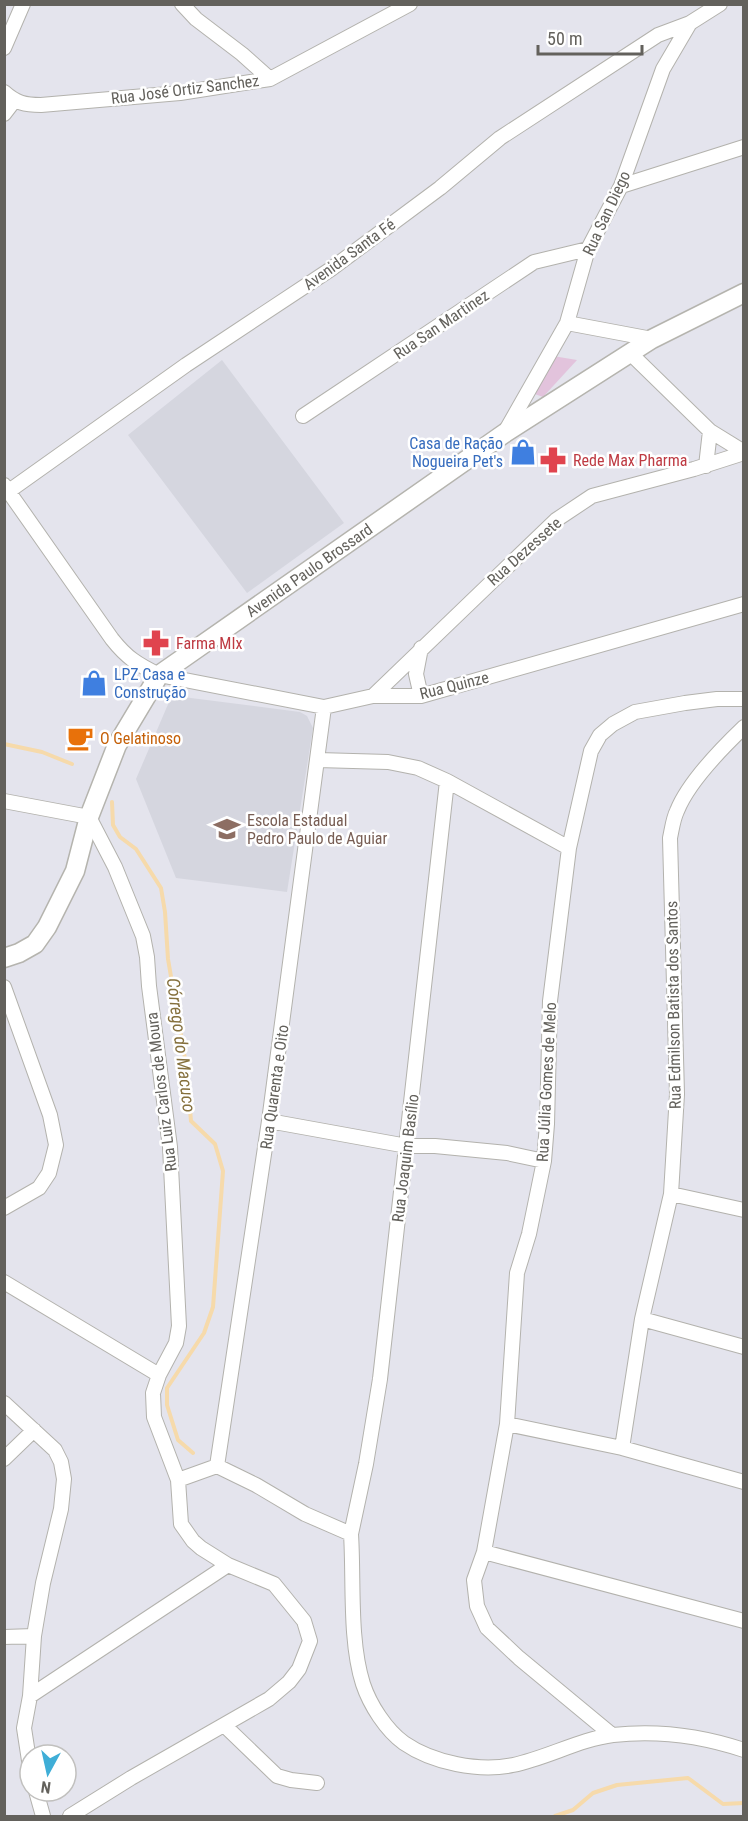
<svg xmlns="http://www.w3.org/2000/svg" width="748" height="1821" viewBox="0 0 748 1821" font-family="'Roboto Condensed',sans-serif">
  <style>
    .education { fill: #d5d6df }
    .green { fill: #e2c3dc }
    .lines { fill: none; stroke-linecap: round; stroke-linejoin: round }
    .stream { stroke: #f6daab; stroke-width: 4 }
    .street-casing { stroke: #b3b2ad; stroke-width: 16 }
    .secondary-casing { stroke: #b5b4ae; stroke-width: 21 }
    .street { stroke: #fff; stroke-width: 14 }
    .secondary { stroke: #fff; stroke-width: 18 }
    .labels { text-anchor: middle; stroke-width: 5; stroke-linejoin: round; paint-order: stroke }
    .street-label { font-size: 16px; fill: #63615c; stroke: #fff }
    .shop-label { font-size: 16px; fill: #366cbe; stroke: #fff; text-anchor: end }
    .health-label { font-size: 16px; fill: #be3a42; stroke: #fff; text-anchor: start }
    .food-label { font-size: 16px; fill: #c56008; stroke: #fff; text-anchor: start }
    .education-label { font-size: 16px; fill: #785e54; stroke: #fff; text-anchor: start }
    .water-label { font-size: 18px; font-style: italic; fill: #85703d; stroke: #fff }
  </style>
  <rect width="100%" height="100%" fill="#e4e4ed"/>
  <!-- education -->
  <path class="education" d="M222 360 344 523 247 593 128 435Z
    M183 697 300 712 307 716 313 728 287 892 176 878 136 779 169 702Z"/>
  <!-- green -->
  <path class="green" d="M553 356 577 360 543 397 532 393Z"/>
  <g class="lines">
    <!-- stream -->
    <path class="stream" d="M4 744 42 752 72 764
      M112 802 113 825 120 837 136 849 161 888 165 912 168 959 186 1065 191 1121 215 1144 223 1171 213 1307 204 1333 167 1388V1405L178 1440 193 1453
      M555 1816 573 1810 593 1793 617 1785 688 1778 723 1804 744 1803"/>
    <!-- street casing -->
    <g class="street-casing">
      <path id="street" d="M182 4 196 19 242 54 270 79
        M4 48 23 4
        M4 92C16 103 25 105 41 105L180 93 270 79 410 4
        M4 114 14 101
        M621 186 744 147
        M567 323 652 339
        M630 353 710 431 744 452
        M303 416 534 262 588 249
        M505 432 567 323 588 249 621 186 663 69 690 23 720 4
        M706 466 710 431
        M4 485 112 639C127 658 137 664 159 675L324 707 373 696H421L744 604
        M9 491 186 365 331 269 440 188 500 138 658 35 690 23
        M421 648 416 674 421 696
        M373 696 556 520 592 496 694 469 744 453
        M318 760 388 762 418 768 447 781 569 848
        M4 801 89 817 115 867 143 936 147 957 149 986 170 1147 179 1326 176 1343 159 1375 153 1393 154 1417 178 1480 181 1524 193 1541 201 1548 228 1565 274 1584 304 1621 310 1641 299 1669 289 1682 269 1699 131 1778 70 1816
        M4 987 50 1115 56 1145 49 1173 39 1188 4 1208
        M269 1121 407 1146H435L507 1153 544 1161
        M671 1194 744 1210
        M4 1282 159 1375
        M642 1319 744 1347
        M4 1403 55 1450 61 1462 64 1479 61 1509 43 1583 34 1636 30 1696 24 1728 30 1767
        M507 1424 622 1448 744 1482
        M622 1448 642 1319 671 1194 677 1094 670 838C672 829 673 819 677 811 688 783 722 748 744 727
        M4 1459 34 1430
        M217 1466 269 1121 324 707
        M217 1466 256 1485 305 1514 351 1534C354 1580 349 1640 363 1684 370 1705 386 1730 404 1743 433 1763 479 1772 513 1765 547 1758 580 1739 613 1735 657 1730 702 1736 744 1750
        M178 1480 217 1466
        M351 1534 366 1464 380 1379 447 781
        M484 1552 744 1621
        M4 1637 34 1636
        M30 1696 228 1565
        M224 1725 277 1776 291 1780 317 1783
        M612 1735 519 1658 487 1628 477 1606 474 1580 484 1552 507 1424 517 1273 529 1234 544 1161 547 1124 550 1001 569 848 591 751 600 735 613 724 635 712 685 703 717 699H744
        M36 1791 43 1816"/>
    </g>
    <!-- secondary casing -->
    <g class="secondary-casing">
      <path id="secondary" d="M4 958 19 953 35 944 47 927 75 871 89 817 117 745 159 675 505 433 652 339 744 293"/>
    </g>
    <!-- street -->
    <use href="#street" class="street"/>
    <!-- secondary -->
    <use href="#secondary" class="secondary"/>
  </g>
  <!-- icons -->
  <defs>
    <g id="shop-bare" transform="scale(2.07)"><path d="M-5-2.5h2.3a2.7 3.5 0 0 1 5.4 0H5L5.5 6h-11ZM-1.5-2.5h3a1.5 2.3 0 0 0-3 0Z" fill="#3f7fe0" stroke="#fff" stroke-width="2.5" paint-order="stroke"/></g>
    <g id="pharmacy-bare" transform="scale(2.07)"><path d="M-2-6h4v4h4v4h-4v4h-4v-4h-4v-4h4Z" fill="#e0444e" stroke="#fff" stroke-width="2.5" paint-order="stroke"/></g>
    <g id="cafe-bare" transform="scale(2.07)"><path d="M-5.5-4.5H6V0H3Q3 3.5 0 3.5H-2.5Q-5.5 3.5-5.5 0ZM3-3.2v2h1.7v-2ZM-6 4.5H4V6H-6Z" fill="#e8710a" stroke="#fff" stroke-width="2.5" paint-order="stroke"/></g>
    <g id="school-bare" transform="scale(2.07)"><path d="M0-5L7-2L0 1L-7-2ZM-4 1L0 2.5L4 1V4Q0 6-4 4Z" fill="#8d6e63" stroke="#fff" stroke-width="2.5" paint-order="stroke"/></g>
  </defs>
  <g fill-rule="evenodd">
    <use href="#shop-bare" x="523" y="452"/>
    <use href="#pharmacy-bare" x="553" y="460"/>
    <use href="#pharmacy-bare" x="156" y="643"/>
    <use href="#shop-bare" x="94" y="683"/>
    <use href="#cafe-bare" x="80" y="738"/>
    <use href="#school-bare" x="227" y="829"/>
  </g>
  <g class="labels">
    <!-- street labels -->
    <g class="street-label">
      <text transform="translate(185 89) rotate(-7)" y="6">Rua José Ortiz Sanchez</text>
      <text transform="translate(606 213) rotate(-65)" y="6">Rua San Diego</text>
      <text transform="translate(349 254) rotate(-36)" y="6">Avenida Santa Fé</text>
      <text transform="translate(441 324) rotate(-34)" y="6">Rua San Martinez</text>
      <text transform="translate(524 551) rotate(-42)" y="6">Rua Dezessete</text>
      <text transform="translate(309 570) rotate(-35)" y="6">Avenida Paulo Brossard</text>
      <text transform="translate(454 685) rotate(-14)" y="6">Rua Quinze</text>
      <text transform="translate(673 1005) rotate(-91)" y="6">Rua Edmilson Batista dos Santos</text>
      <text transform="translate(546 1082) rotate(-87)" y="6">Rua Júlia Gomes de Melo</text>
      <text transform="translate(274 1087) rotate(-82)" y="6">Rua Quarenta e Oito</text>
      <text transform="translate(161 1092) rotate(-97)" y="6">Rua Luiz Carlos de Moura</text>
      <text transform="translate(405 1158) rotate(-83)" y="6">Rua Joaquim Basílio</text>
    </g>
    <!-- shop labels -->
    <g class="shop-label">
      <text x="503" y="449">Casa de Ração<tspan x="503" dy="18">Nogueira Pet's</tspan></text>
      <text x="114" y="680" text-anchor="start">LPZ Casa e<tspan x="114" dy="18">Construção</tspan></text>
    </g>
    <!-- health labels -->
    <g class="health-label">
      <text x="573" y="466">Rede Max Pharma</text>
      <text x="176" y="649">Farma MIx</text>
    </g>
    <!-- food labels -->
    <g class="food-label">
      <text x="100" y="744">O Gelatinoso</text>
    </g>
    <!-- education labels -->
    <g class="education-label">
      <text x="247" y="826">Escola Estadual<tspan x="247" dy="18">Pedro Paulo de Aguiar</tspan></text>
    </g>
    <!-- water labels -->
    <g class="water-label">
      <text transform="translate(181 1045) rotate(83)" y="6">Córrego do Macuco</text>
    </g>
  </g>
  <!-- border -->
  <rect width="748" height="1821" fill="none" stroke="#63615c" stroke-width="12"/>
  <!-- north arrow -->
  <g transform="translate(48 1773) rotate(188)"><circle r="28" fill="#ffffff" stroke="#c1c0be" stroke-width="1.5"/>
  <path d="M0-4.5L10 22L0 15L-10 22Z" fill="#3faed7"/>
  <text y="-9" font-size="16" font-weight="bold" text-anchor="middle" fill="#63615c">N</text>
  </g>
  <!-- scale -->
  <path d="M538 45v9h104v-9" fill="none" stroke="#63615c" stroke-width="3"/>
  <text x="547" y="45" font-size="18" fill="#63615c" stroke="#ffffff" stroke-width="4.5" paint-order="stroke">50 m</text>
</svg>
